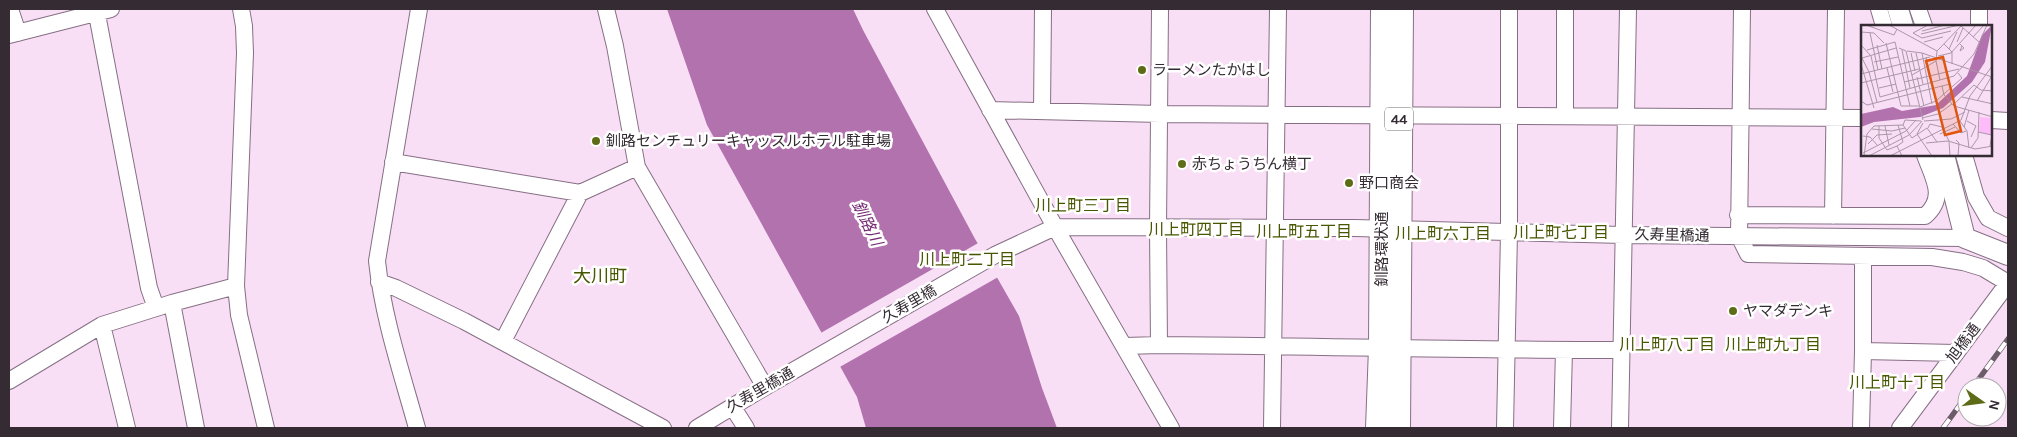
<svg xmlns="http://www.w3.org/2000/svg" width="2017" height="437" viewBox="0 0 2017 437" font-family="Karla,'Noto Sans JP',sans-serif">
  <style>
    .water { fill: #b272ae }
    .pier { fill: #f9dff6 }
    .lines { fill: none; stroke-linecap: round; stroke-linejoin: round }
    .minor-casing { stroke: #866f84; stroke-width: 18 }
    .major-casing { stroke: #866f84; stroke-width: 22 }
    .highway-casing { stroke: #866f84; stroke-width: 26 }
    .minor { stroke: #fff; stroke-width: 16 }
    .major { stroke: #fff; stroke-width: 20 }
    .highway { stroke: #fff; stroke-width: 24 }
    .rail-casing { stroke: #6a5c68; stroke-width: 5.5 }
    .rail { stroke: #fff; stroke-width: 4; stroke-dasharray: 11; stroke-linecap: butt }
    .poi-dot { fill: #5e6c17; stroke: #fff; stroke-width: 2 }
    .labels { text-anchor: middle; stroke-width: 5; stroke-linejoin: round; paint-order: stroke }
    .shield { fill: #fff; stroke: #716b70; stroke-width: 1 }
    .shield-label { font-size: 14px; font-weight: bold; fill: #342b33 }
    .poi-label { font-size: 15px; fill: #342b33; stroke: #fff; text-anchor: start }
    .street-label { font-size: 15px; fill: #342b33; stroke: #fff }
    .neighbourhood-label { font-size: 16px; fill: #495600; stroke: #fff }
    .water-label { font-size: 16px; font-style: italic; fill: #752873; stroke: #fff }
    .quarter-label { font-size: 18px; fill: #495600; stroke: #fff }
    .inset-road { fill: none; stroke: #aa97a8; stroke-width: 1 }
    .view { fill: #df570e; fill-opacity: 0.15; stroke: #df570e; stroke-width: 2.5 }
    .inset-edge { fill: none; stroke: #342b33; stroke-width: 2.5 }
  </style>
  <rect width="100%" height="100%" fill="#f9dff6"/>
  <!-- water -->
  <path class="water" d="M667 9H853L863 30 974 237 1019 316 1042 388 1057 428H866L857 397 707 125Z"/>
  <!-- pier -->
  <path class="pier" d="M980 242 1000 276 838 368 819 334Z"/>
  <g class="lines">
    <!-- minor casing -->
    <g class="minor-casing">
      <path id="minor" d="M10 9 18 33
        M96 9 149 288 156 308
        M241 9 244 26 245 53 236 286 239 315 266 428
        M606 9 615 46 637 167 765 387
        M935 9 1055 227 1171 428
        M1742 9 1739 236 1748 254 1932 257 1963 262 1983 268 2008 283
        M1879 9 1884 26
        M1918 9 1924 26
        M1979 26V9
        M9 35 111 9
        M990 110 1160 114 1862 118
        M1042 111 1043 9
        M1565 116V9
        M1991 120 2008 121
        M1964 155 1976 197 1988 218 2008 228
        M393 162 580 193 637 167
        M1738 215 1925 216C1947 197 1933 178 1925 155
        M1833 216 1836 9
        M379 282 396 288 464 321 663 428
        M172 303 196 428
        M102 325 127 428
        M503 341 580 193
        M1159 345 1158 228 1160 9
        M1125 346 1159 345C1313 346 1468 350 1622 350
        M1863 351V256
        M9 381 102 325 172 303 236 286
        M732 406 746 428
        M417 428C402 374 383 318 377 261L419 9
        M697 428 765 387 995 255 1055 227 1355 228 1623 235 1965 238
        M1272 428 1278 9
        M1505 428 1509 232V9
        M1562 428 1564 350
        M1620 428 1628 9
        M1861 428 1863 351 1956 353
        M1900 428 2008 283"/>
    </g>
    <!-- major casing -->
    <g class="major-casing">
      <path id="major" d="M1898 9 1903 26
        M1944 155 1965 238 2008 255"/>
    </g>
    <!-- highway casing -->
    <g class="highway-casing">
      <path id="highway" d="M1378 428 1381 348 1383 9
        M1398 428 1401 9"/>
    </g>
    <!-- minor -->
    <use href="#minor" class="minor"/>
    <!-- major -->
    <use href="#major" class="major"/>
    <!-- highway -->
    <use href="#highway" class="highway"/>
    <!-- rail casing -->
    <g class="rail-casing">
      <path id="rail" d="M1973 387 2008 339
        M1943 428 1967 395"/>
    </g>
    <!-- rail -->
    <use href="#rail" class="rail"/>
  </g>
  <!-- markers -->
  <g class="poi-dot">
    <circle cx="1142" cy="70" r="5"/>
    <circle cx="596" cy="141" r="5"/>
    <circle cx="1182" cy="164" r="5"/>
    <circle cx="1349" cy="183" r="5"/>
    <circle cx="1733" cy="311" r="5"/>
  </g>
  <g class="labels">
    <!-- shield labels -->
    <rect class="shield" x="1385" y="107.5" width="28" height="23" rx="4"/>
    <g class="shield-label">
      <text x="1399" y="124">44</text>
    </g>
    <!-- poi labels -->
    <g class="poi-label">
      <text x="1152" y="75">ラーメンたかはし</text>
      <text x="606" y="146">釧路センチュリーキャッスルホテル駐車場</text>
      <text x="1192" y="169">赤ちょうちん横丁</text>
      <text x="1359" y="188">野口商会</text>
      <text x="1743" y="316">ヤマダデンキ</text>
    </g>
    <!-- street labels -->
    <g class="street-label">
      <text transform="translate(1672 235) rotate(1)" y="5">久寿里橋通</text>
      <text transform="translate(1382 249) rotate(-90)" y="5">釧路環状通</text>
      <text transform="translate(909 304) rotate(-30)" y="5">久寿里橋</text>
      <text transform="translate(1963 343) rotate(-53)" y="5">旭橋通</text>
      <text transform="translate(760 390) rotate(-30)" y="5">久寿里橋通</text>
    </g>
    <!-- neighbourhood labels -->
    <g class="neighbourhood-label">
      <text x="1083" y="211">川上町三丁目</text>
      <text x="1196" y="235">川上町四丁目</text>
      <text x="1304" y="237">川上町五丁目</text>
      <text x="1561" y="238">川上町七丁目</text>
      <text x="1443" y="239">川上町六丁目</text>
      <text x="967" y="265">川上町二丁目</text>
      <text x="1667" y="350">川上町八丁目</text>
      <text x="1773" y="350">川上町九丁目</text>
      <text x="1897" y="388">川上町十丁目</text>
    </g>
    <!-- water labels -->
    <g class="water-label">
      <text transform="translate(868 223) rotate(64)" y="6">釧路川</text>
    </g>
    <!-- quarter labels -->
    <g class="quarter-label">
      <text x="600" y="282">大川町</text>
    </g>
  </g>
  <!-- overview -->
  <g transform="translate(1861 25)">
    <rect width="131" height="131" fill="#f9dff6"/>
    <path d="M119 92 131 93V110L118 107Z" fill="#febbf9"/>
    <path d="M131 0 124 37 111 57 82 83 59 92 13 97 0 102V89L32 82 41 86 75 80 106 51 121 10Z" fill="#b272ae"/>
    <path class="inset-road" d="M5 0 33 10 36 4M28 0 76 26 75 36 51 50M100 1 118 17M61 6 84 0M0 7 13 8 23 18M9 8 17 45M52 8 61 13 90 6M52 8 67 0M60 9 98 0M112 12 123 0M63 17 82 12M96 17 102 3M25 18 40 81H58M83 19 91 27V39M99 19 103 23 99 26 101 21M0 20 10 31 19 72 93 51 113 29 126 0M16 20 21 44M38 23 45 26 54 63M88 24 96 7M6 25 34 17 49 81M41 25 49 63M46 26 61 28 131 52M76 26 101 0M50 28 54 46M55 28 62 59M61 28 71 79M77 31 90 28 115 0M65 32 75 76M1 33 8 47 16 77M1 33 35 23M75 36 79 55M13 37 37 32M0 39 13 83M26 43 32 67M0 49 69 32M56 52 63 81M43 57 98 44M0 58 58 44M81 61 83 70 93 81 132 92M18 63 35 59M54 63 62 95M101 72 132 79M0 76 6 80 89 59M116 76 132 49M92 80 113 60 120 65 132 66M59 82 75 76 101 53 97 48M61 93 77 89 91 79M63 96 90 94 104 87M99 96 106 106 108 123M106 96 115 101 110 112M62 98 56 109 71 131M92 99 100 108 105 106M37 100 42 117 36 121 41 131M42 100 51 113 66 103 76 117M18 101V113L26 125 36 121M24 101 28 120M81 102 88 116 89 131M103 102 108 85M67 103 69 99 81 102M11 104 31 106 44 103M117 107 131 110 129 121M79 109 94 102M2 111 9 112 17 121M95 115 98 118 97 131M65 118 87 116 114 124 132 121M7 119 16 110 31 109M110 123 117 113 118 87M2 128 45 106 55 95M3 131 6 109 13 101 42 100 44 95 60 96M8 131 48 110 61 96M29 131 100 95 109 71 132 40"/>
    <path class="view" d="M82 32 100 106 84 110 65 36Z"/>
    <rect width="131" height="131" class="inset-edge"/>
  </g>
  <!-- border -->
  <rect width="2017" height="437" fill="none" stroke="#342b33" stroke-width="20"/>
  <!-- north arrow -->
  <g transform="translate(1982 402) rotate(104)"><circle r="24" fill="#ffffff" stroke="#aeaaad"/>
  <path d="M0-4L9 19L0 12L-9 19Z" fill="#5e6c17"/>
  <text y="-8" font-size="14" font-weight="bold" text-anchor="middle" fill="#342b33">N</text>
  </g>
</svg>
